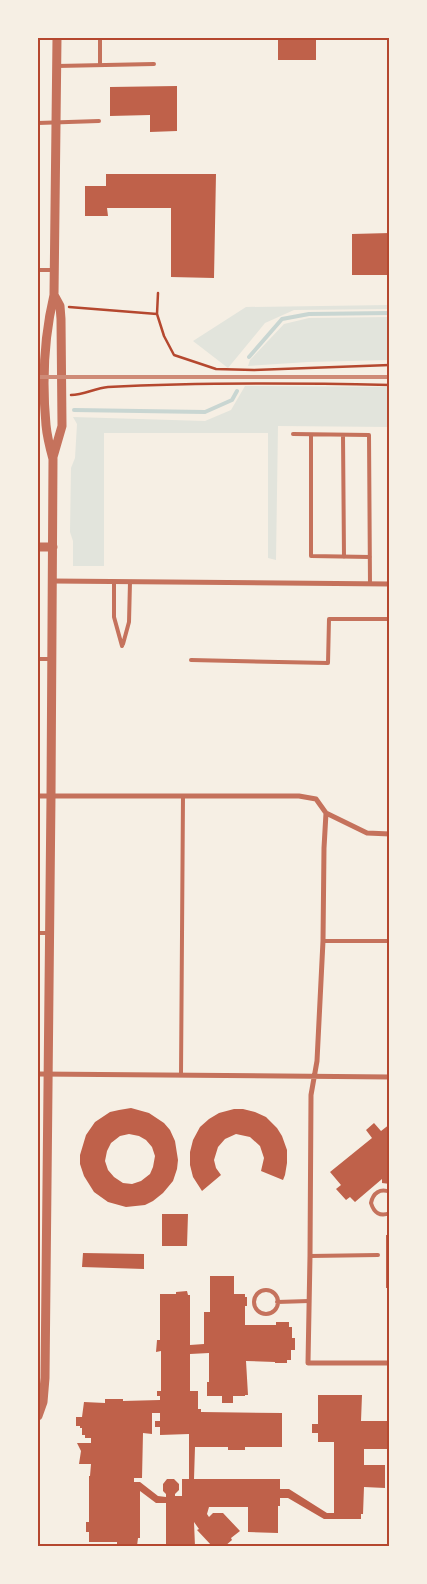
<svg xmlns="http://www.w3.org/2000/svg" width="427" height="1584" viewBox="0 0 427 1584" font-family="Ubuntu,sans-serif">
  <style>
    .green { fill: #e2e4dc }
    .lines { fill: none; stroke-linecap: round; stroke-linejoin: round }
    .stream { stroke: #c9d6d2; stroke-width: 4 }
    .building { fill: #bf614a; fill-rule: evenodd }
    .path { stroke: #b5482f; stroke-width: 2.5 }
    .service { stroke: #c5725c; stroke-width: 4 }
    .minor { stroke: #c5725c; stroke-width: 5 }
    .tertiary { stroke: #c5725c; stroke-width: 9 }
    .rail { stroke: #cf8b77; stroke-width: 4 }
    .neatline { fill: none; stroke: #b5482f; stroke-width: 2 }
  </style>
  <rect width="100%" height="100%" fill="#f6efe4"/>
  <!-- green -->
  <path class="green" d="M389 305V309L294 310 265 323 228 368 193 341 246 307Z
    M389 317V360L308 362 248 366 250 360 284 324 309 318Z
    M245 386 389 387V427L278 426 276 560 268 558V433H104V566H73V541L70 532 71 468 75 458 77 424 73 417 205 421 231 410Z"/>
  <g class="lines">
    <!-- stream -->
    <path class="stream" d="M249 357 282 319 309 314 390 313
      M74 410 205 412 232 400 237 391"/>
  </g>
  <!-- building -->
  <path class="building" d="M278 38H316V60H278Z
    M177 86V131L150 132V115L110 116V87Z
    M106 174H216L214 278 171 277V208H107L108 216H85V186H106Z
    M390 233V275H352V234Z
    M131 1108 149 1113 164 1123 170 1130 175 1141 178 1160 177 1169 173 1181 163 1193 153 1201 145 1205 126 1207 108 1202 94 1192 84 1176 80 1164V1155L86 1135 95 1122 110 1112 119 1110ZM129 1134 139 1136 146 1140 152 1147 155 1156 153 1167 150 1174 141 1181 132 1184 123 1183 114 1177 108 1170 105 1161 107 1151 111 1143 120 1136Z
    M234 1109H243L255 1112 266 1117 277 1128 282 1136 287 1150V1163L285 1175 283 1180 261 1171 264 1158 260 1146 250 1137 236 1134 225 1139 218 1147 214 1160 216 1168 221 1175 202 1191 193 1177 190 1165V1152L193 1140 200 1127 209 1119 219 1113Z
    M374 1123 381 1131 390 1124V1184L382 1183V1179L355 1202 350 1197 346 1200 336 1189 341 1185 330 1172 372 1138 366 1130Z
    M162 1214H188L187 1246H162Z
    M386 1235H390V1288H386Z
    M83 1253 144 1254V1269L82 1267Z
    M210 1276H234V1294H245V1297H247V1306H245V1325H276V1322H289V1327H292V1338H295V1350H291V1360H287V1363H275V1362L246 1361 248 1395H245V1396H233V1403H222V1396H207V1382H209V1353L190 1354V1391H198V1409H201V1412L282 1413V1447H245V1450H228V1447H195L194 1479H280V1489H289L327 1513H334V1442H318V1433H312V1424H318V1395H362L361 1421H390V1449H364V1465H385V1488L364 1487 363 1514H361V1519H324L288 1498H280V1506H278V1533L248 1532V1507H209L207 1514 209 1517 213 1513H223L240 1531 231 1538 232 1540 225 1546H212L197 1530 199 1529 194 1522 195 1546H166V1503H156L140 1491V1538H138L137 1546H117V1542H89V1532H86V1522H89V1476H90L91 1464H79L81 1451 77 1443H91V1438H85V1435H82V1428H80V1426H76V1417H82L84 1402 105 1403V1399H123V1401L160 1400V1396H157V1391H161V1351L156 1352 157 1340H160V1294H176V1292L187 1291 188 1295H190V1345L204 1344V1312H210ZM152 1413H160V1421H155V1427H160V1435L189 1434V1479H182V1496H175V1494L179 1490V1484L174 1479H167L163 1484V1491L166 1494V1497L158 1496 140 1482H134V1478H142L143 1433 152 1434Z"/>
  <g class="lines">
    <!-- path -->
    <path class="path" d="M158 293 157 314 164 336 174 355 216 369 254 370 390 365
      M69 307 157 314
      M71 395C84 395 95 388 108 387 202 382 295 383 390 385"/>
    <!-- service -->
    <path class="service" d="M100 65V38
      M57 66 154 64
      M38 123 99 121
      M38 270H55
      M293 434 369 435 370 584
      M311 435V556L370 557
      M343 435 344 557
      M114 582V617L122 646
      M123 644 129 622 130 582
      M38 659H50
      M191 660 328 663 329 619H390
      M38 933H50
      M323 941H390
      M181 1075 183 796
      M390 1192C380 1188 373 1193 371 1203 374 1213 380 1217 390 1213
      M310 1256 378 1255
      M254 1302a12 12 0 1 1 24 0a12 12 0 1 1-24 0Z
      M277 1302 309 1301"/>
    <!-- minor -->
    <path class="minor" d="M53 581 390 584
      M38 796H299L316 799 326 813 367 833 390 834
      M326 813 324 848 323 941 317 1061 311 1095 310 1256 308 1363H390
      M38 1074 390 1077"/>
    <!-- tertiary -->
    <path class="tertiary" d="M53 457 62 426 61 319 60 306 54 295
      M38 547H53
      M38 1416 43 1402 45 1378 51 796 53 459C50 448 47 436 46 425 42 382 44 337 54 295L57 38"/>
    <!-- rail -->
    <path class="rail" d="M38 377H390"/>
  </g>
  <!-- border -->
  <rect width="427" height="1584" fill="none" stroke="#f6efe4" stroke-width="78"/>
  <rect x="39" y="39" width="349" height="1506" class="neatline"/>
</svg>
